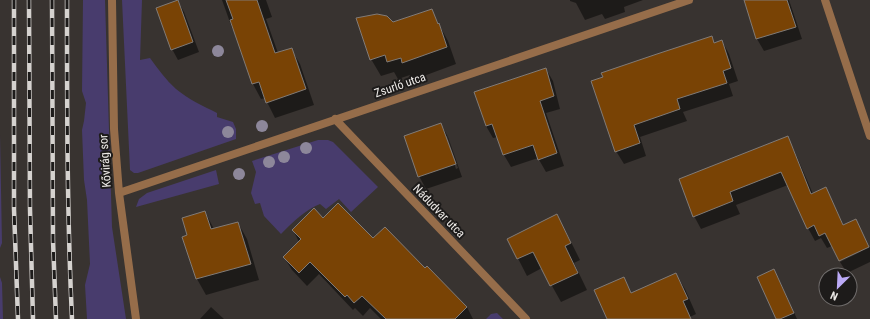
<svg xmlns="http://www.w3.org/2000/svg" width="870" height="319" viewBox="0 0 870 319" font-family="'Roboto Condensed',sans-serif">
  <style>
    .green { fill: #483c6d }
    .shadow { fill: #0007; fill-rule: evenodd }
    .building { fill: #794305; stroke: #817b77 }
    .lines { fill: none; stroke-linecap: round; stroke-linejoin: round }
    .minor { stroke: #966d4a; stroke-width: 8 }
    .rail-casing { stroke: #d5d2cf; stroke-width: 4.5 }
    .rail { stroke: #1d1b1a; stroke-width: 3; stroke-dasharray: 9; stroke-linecap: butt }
    .tree { fill: #8d879a }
    .labels { text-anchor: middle; stroke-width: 4; stroke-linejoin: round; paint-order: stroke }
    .street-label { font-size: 12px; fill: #ece9e6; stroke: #1d1b1a }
  </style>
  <rect width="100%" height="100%" fill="#383330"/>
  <!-- green -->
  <path class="green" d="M83 0H105L112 227 126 319H87L85 285 90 264 87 200 84 180 82 130 84 121 86 103 82 91Z
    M122 0H142L140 60 150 58C158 69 166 80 176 89 188 99 203 106 217 113V117L233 122 236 129V139L138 173H134L130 170Z
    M0 135 2 243 0 248Z
    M318 140H328L333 142 378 187 351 212 339 199 326 209 320 204C305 210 293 222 281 234L264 216 260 203 255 204 251 193 256 172 252 161Z
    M216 170 219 184 136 207 139 199 147 193Z
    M0 277 2 283 3 319H0Z
    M497 313 503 319H486L491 314Z"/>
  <!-- shadow -->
  <path class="shadow" d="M222 0H266L272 17 266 19 278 53 291 49 300 64 314 105 275 118 265 98 261 99 253 84 235 33 232 28Z
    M570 0H643L624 7 625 12 605 19 602 14 585 20 576 3 570 1Z
    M745 0H789L802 39 764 51 757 39Z
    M178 1 184 12 199 52 178 60 172 49Z
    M431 10 448 41 456 64 413 80 410 75 398 79 394 72 381 76 371 59 393 24Z
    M711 37 715 44 722 41 729 54 738 81 729 84 733 96 683 112 687 121 640 137 646 156 624 164 616 151 592 82Z
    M546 69 553 81 560 109 546 113 564 166 546 172 538 158 511 167 504 155 498 137 493 138 486 126 476 92Z
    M441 124 448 137 462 177 426 189 419 176ZM445 136H447L458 168 456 169Z
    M787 137 794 150 813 194 825 188 832 201 844 226 855 220 869 246 839 260 832 246 827 248 821 238 815 241 808 228 788 185 736 205 740 214 701 229 694 216Z
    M205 212 214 229 238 223 247 239 259 280 206 295 197 279 188 236Z
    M556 215 566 232 580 260 574 263 587 290 561 302 542 268 527 276 508 239Z
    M323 219 373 240 425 269 467 307 473 319H381L370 308 363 316 355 308 353 310 319 274 307 286 292 270 284 257 299 242 293 230Z
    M870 247V262L847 273 840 262Z
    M676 274 685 289 696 314 690 317 691 319H608L623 278 632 294Z
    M778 277 797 319H778Z
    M211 307 224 319H200Z"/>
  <!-- building -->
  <path class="building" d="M178 0 193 42 171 50 156 8Z
    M226 0H257L275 53 292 48 306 89 266 103 259 82 252 84 230 20 233 19Z
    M744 0H787L796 27 756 39Z
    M432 9 438 24 439 23 447 47 402 63 401 58 387 62 385 55 370 60 356 18 377 14 387 16 393 22Z
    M712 36 714 43 722 40 731 68 723 71 727 83 677 99 680 109 634 125 640 143 615 152 591 81 603 77 601 73 657 54Z
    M546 68 554 96 540 101 557 153 538 160 533 145 503 155 492 124 486 126 474 92Z
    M441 123 456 164 418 177 404 136Z
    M788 136 811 194 826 187 843 225 856 219 869 247 839 261 825 233 819 236 814 225 807 229 781 172 730 192 733 201 693 217 679 179Z
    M338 203 373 238 385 227 425 268 427 266 467 307 455 319H386L362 296 354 303 347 295 345 297 310 262 299 273 283 257 301 239 292 230 314 208 323 218Z
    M205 211 211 229 238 222 251 264 196 279 182 237 187 235 182 218Z
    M557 214 571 243 565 246 578 273 550 286 533 252 517 259 507 239Z
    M774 269 794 313 780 319H776L757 277Z
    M676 273 688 299 683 301 691 319H607L594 290 624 277 631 293Z"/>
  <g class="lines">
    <!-- minor -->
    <path class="minor" d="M112 0 114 129 119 193 136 319
      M825 0 870 136
      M335 119 526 319
      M119 193 689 0"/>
    <!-- rail casing -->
    <g class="rail-casing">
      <path id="rail" d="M14 0V209L18 319
        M29 0 30 209 33 319
        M52 0 53 240 56 319
        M67 0C67 106 67 213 72 319"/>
    </g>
    <!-- rail -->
    <use href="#rail" class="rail"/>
  </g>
  <!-- trees -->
  <g class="tree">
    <circle cx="218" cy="51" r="6"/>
    <circle cx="262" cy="126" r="6"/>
    <circle cx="228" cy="132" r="6"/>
    <circle cx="306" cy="148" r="6"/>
    <circle cx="284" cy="157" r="6"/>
    <circle cx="269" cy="162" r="6"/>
    <circle cx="239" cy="174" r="6"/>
  </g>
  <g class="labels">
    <!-- street labels -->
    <g class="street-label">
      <text transform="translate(400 85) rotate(-19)" y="4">Zsurló utca</text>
      <text transform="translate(105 161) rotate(-94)" y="4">Kővirág sor</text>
      <text transform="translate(439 211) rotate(46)" y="4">Nádudvar utca</text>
    </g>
  </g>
  <!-- north arrow -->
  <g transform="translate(838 287) rotate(204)"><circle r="19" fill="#1d1b1a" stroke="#706d6c"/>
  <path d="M0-3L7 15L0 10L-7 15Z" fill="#bbaaf6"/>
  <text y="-6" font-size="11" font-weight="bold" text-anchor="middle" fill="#ece9e6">N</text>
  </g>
</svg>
